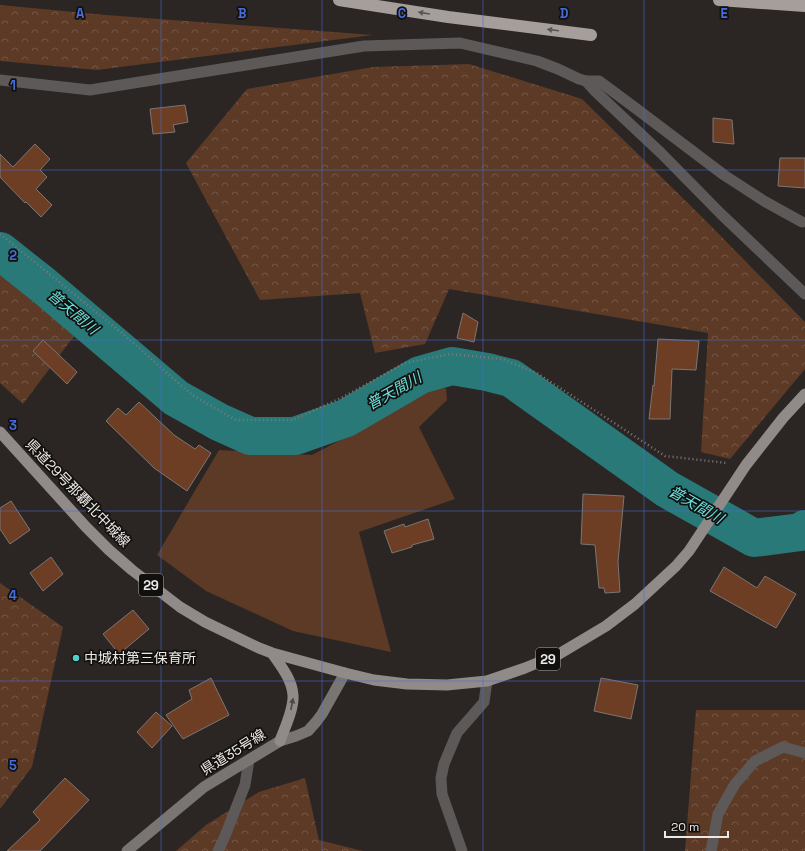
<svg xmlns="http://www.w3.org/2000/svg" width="805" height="851" viewBox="0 0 805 851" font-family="'Space Grotesk','Noto Sans JP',sans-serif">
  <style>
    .green { fill: #5c3a26 }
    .forest { fill: url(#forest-crowns) }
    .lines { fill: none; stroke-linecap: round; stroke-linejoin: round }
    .river { stroke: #287978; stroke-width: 38 }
    .building { fill: #6d3e23; stroke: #7c7673 }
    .path { stroke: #7f7b79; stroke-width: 2.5; stroke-dasharray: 1 3; stroke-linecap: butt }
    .service { stroke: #5c5958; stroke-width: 11 }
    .minor { stroke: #5c5958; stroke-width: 11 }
    .secondary { stroke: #797573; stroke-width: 11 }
    .primary { stroke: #908b88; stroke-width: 11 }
    .motorway { stroke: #a59e9b; stroke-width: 12 }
    .oneway { fill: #5c5754 }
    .oneway2 { fill: #4b4745 }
    .grid { fill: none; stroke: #466ddb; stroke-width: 1; stroke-opacity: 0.55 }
    .poi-dot { fill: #53cdcb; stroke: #12100e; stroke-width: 1.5 }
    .labels { text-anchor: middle; stroke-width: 3.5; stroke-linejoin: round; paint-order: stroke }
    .shield { fill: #12100e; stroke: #aba8a6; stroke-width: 1 }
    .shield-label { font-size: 13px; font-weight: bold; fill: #ece9e7 }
    .street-label { font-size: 14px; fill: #ece9e7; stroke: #12100e }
    .poi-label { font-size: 14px; fill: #ece9e7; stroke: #12100e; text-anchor: start }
    .water-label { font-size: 15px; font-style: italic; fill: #69dfdd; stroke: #12100e }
    .grid-label { font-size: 13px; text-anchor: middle; font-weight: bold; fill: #466ddb; stroke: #12100e; stroke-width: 3.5; stroke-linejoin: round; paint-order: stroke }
  </style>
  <defs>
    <pattern id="forest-crowns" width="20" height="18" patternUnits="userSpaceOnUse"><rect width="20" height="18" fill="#5c3a26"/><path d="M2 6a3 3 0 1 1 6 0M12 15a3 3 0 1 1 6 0" fill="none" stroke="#745646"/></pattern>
  </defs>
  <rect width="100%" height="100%" fill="#2b2624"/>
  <!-- green -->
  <path class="green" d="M446 388 447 400 419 427 455 499 359 532 391 652 293 631 206 591 157 555 219 450 312 455 373 423 426 390Z"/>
  <!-- forest -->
  <path class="forest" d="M0 5 106 15 373 35 97 70 0 61Z
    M469 64 582 99 707 222 805 322V369L730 459 701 452 708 333 449 289 425 344 375 353 360 293 260 300 186 163 247 89 373 67Z
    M0 273 11 280 74 336 23 404 0 383Z
    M0 583 63 627 32 767 0 809Z
    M696 710H805V851H685Z
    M305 778 319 840 363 851H176L206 825 259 792Z"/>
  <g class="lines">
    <!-- river -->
    <path class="river" d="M0 251 43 285 176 398 219 422 250 436H295L346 418 420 375 452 366 487 372 511 378 667 489 754 538 801 532 805 529"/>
  </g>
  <!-- building -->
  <path class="building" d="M185 105 188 122 173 125 175 132 153 134 150 109Z
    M713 118 732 120 734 144 713 142Z
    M35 144 50 159 40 170 47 177 36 189 52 205 41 217 26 202 25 203 0 177V154L13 167Z
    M780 158H805V188L778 186Z
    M463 313 478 322 474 342 457 338Z
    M658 339 699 341 696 370 672 369 670 419H649L653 385 654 386Z
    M43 340 77 372 67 384 33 351Z
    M139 402 174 435 195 449 199 445 211 453 187 491 154 468 106 421 118 408 126 415Z
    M583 494 624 496 618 562 620 592 605 593 604 588H599L595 545 581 544Z
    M11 501 30 530 10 544 0 529V508Z
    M428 519 434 539 412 545V547L392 553 384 531 404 524 405 527Z
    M51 557 63 574 43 591 30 573Z
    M724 567 757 588 765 576 796 594 776 628 710 591Z
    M133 610 149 629 119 654 103 634Z
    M211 678 229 715 183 739 166 715 192 699 189 690Z
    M601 678 638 685 631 719 594 711Z
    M156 712 172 726 152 748 137 732Z
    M65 778 89 800 40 851H7L40 820 33 812Z"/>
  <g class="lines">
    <!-- path -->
    <path class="path" d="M0 234 122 333 192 395 236 420H293L343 397 405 363 450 354 502 359 537 373 665 456 727 463"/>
    <!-- service -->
    <path class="service" d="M586 81H599L634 107 724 175 764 201 802 222"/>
    <!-- minor -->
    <path class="minor" d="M0 80 90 90 364 46 460 43 537 61 558 69 579 79 586 81 596 92 661 153 721 214 805 294
      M218 851 225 836 245 785 249 760
      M462 851 442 794 441 778 444 764 457 733 484 702 487 681
      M711 851 718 814 735 784 755 761 783 747 805 753"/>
    <!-- secondary -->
    <path class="secondary" d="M127 851 204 787 280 741 296 736 308 731 316 722 322 714 345 673"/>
    <!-- primary -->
    <path class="primary" d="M0 432 86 527 109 550 132 570 180 607 205 622 259 648 272 653 345 673 374 680 407 684 447 685 487 681 525 668 559 654 606 626 635 604 676 566 689 551 746 465 783 418 805 394
      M272 653C280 665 292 679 293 695 294 709 285 727 280 741"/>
    <!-- motorway -->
    <path class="motorway" d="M339 0 448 17 591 35
      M719 0 805 6"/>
  </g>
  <!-- one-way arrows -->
  <defs><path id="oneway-solid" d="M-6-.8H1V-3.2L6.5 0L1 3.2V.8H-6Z"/></defs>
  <g class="oneway">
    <use href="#oneway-solid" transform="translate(424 13) rotate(-171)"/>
    <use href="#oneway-solid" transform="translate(553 30) rotate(-173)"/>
  </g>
  <use class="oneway2" href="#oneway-solid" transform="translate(292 704) rotate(-79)"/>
  <!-- grid -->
  <path class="grid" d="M161 0V851M322 0V851M483 0V851M644 0V851M0 170H805M0 340H805M0 511H805M0 681H805"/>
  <!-- markers -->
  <circle class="poi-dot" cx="76" cy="658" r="4"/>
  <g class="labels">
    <!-- shield labels -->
    <g class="shield">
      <rect x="139" y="574" width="24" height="22" rx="3"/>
      <rect x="536" y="648" width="24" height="22" rx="3"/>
    </g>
    <g class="shield-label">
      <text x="151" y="590">29</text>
      <text x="548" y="664">29</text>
    </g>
    <!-- street labels -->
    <g class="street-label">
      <text transform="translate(78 493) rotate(46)" y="5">県道29号那覇北中城線</text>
      <text transform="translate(233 752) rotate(-32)" y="5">県道35号線</text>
    </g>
    <!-- poi labels -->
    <g class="poi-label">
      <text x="84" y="663">中城村第三保育所</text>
    </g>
    <!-- water labels -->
    <g class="water-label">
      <text transform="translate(73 312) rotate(40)" y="5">普天間川</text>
      <text transform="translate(394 391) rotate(-29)" y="5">普天間川</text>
      <text transform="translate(696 505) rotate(30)" y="5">普天間川</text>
    </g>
  </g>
  <g class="grid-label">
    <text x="80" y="18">A</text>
    <text x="242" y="18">B</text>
    <text x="402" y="18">C</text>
    <text x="564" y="18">D</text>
    <text x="724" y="18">E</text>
    <text x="13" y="90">1</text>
    <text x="13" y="260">2</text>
    <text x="13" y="430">3</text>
    <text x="13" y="600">4</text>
    <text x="13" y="770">5</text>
  </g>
  <!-- scale -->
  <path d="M665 831v6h63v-6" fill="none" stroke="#ece9e7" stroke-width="2"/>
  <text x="671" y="831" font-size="12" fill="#ece9e7" stroke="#12100e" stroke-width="3" paint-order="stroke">20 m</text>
</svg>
